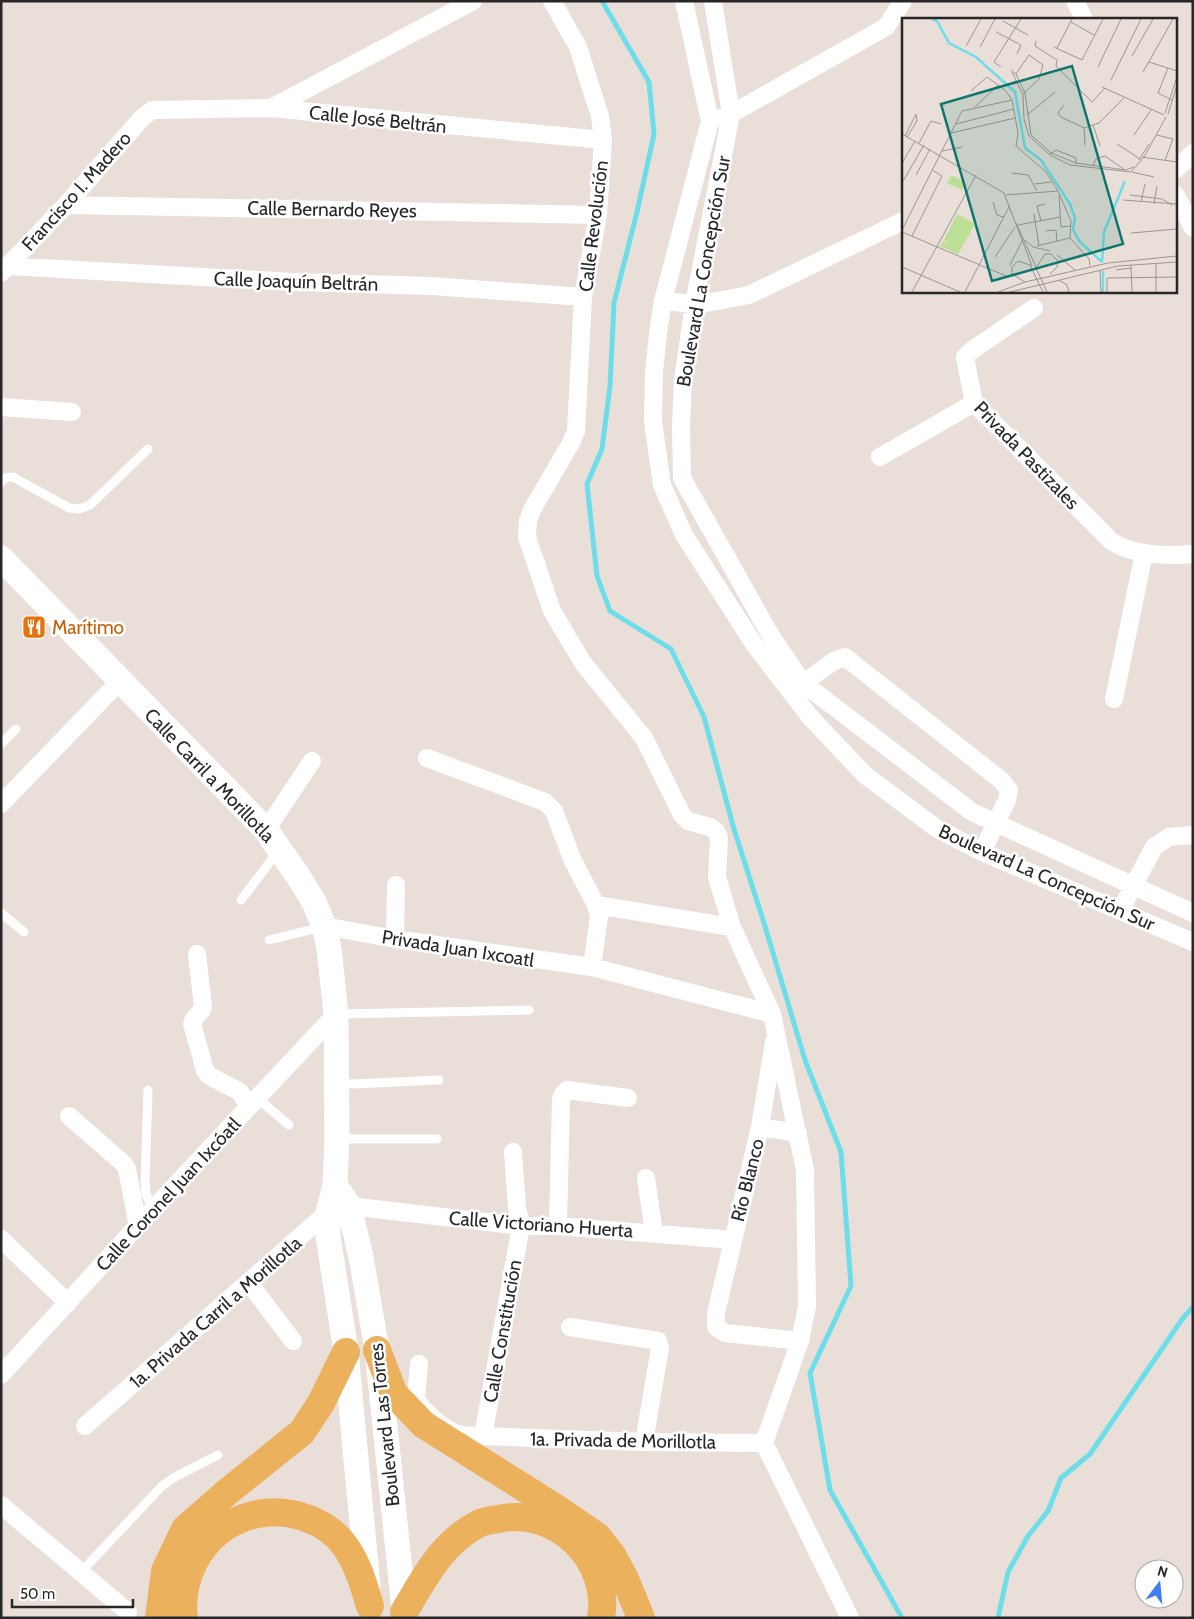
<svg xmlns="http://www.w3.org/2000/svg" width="1194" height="1619" viewBox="0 0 1194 1619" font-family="Cabin,sans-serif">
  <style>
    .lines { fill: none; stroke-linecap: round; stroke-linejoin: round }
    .stream { stroke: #6ddee9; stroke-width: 5 }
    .lane { stroke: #fff; stroke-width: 9 }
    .street { stroke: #fff; stroke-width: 18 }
    .secondary { stroke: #fff; stroke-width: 25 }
    .primary { stroke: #ebb15c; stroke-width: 28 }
    .labels { text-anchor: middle; stroke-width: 5; stroke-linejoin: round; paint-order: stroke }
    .street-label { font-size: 19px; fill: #272727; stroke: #fff }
    .food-label { font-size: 19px; fill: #c56008; stroke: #fff; text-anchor: start }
    .inset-river { fill: none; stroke: #6ddee9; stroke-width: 2.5 }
    .inset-road { fill: none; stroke: #9b9591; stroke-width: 1 }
    .view { fill: #0f766e; fill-opacity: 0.15; stroke: #0f766e; stroke-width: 2.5 }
    .inset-edge { fill: none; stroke: #272727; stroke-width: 2.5 }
  </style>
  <rect width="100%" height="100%" fill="#e9dfd8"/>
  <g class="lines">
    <!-- stream -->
    <path class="stream" d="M602 1 649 82 654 134 637 212 614 303 610 386 602 449 587 484 597 576 610 611 671 649 704 717 733 826 764 923 805 1060 841 1152 851 1286 810 1373 830 1490 902 1618
      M998 1618 1008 1572 1028 1536 1048 1511 1061 1478 1090 1454 1183 1318 1193 1307"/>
    <!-- lane -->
    <path class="lane" d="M1 482 5 478 13 477 69 508 79 509 90 505 148 449
      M1 744 16 729
      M241 900 279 850
      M1 913 24 932
      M269 940 322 927
      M337 1014 529 1010
      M337 1083 353 1084 439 1080
      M148 1090 145 1183 146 1194 153 1209
      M257 1098 289 1125
      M339 1139H437
      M80 1573 162 1486 175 1477 218 1455"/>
    <!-- street -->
    <path class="street" d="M552 1 578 47 600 116 603 140 598 215 583 297 576 431 572 441 532 510 528 521 527 537 552 611 583 663 644 738 682 815 688 821 710 827 716 831 719 838 717 877 732 927 772 1014 805 1170 807 1306 800 1341 764 1443 850 1618
      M684 1 710 121 663 301 659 326 654 372 653 421 662 485 684 535 754 644 811 718 865 775 936 828 982 852 1193 942
      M713 1 731 114 694 304 683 380 681 426 682 478 771 636 803 683 972 812 1193 913
      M1075 1 1084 19
      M271 108 473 1
      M720 118 731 114 886 27 903 1
      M1175 170 1193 153
      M1175 194 1193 228
      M66 205 598 215
      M8 266 293 282 432 286 583 297
      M1 273 66 205 141 119 152 110 271 108 603 140
      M663 301 694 304 712 302 749 295 903 221
      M1034 308 971 351 965 357 974 403 1111 541C1134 556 1166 556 1193 554
      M1 407 72 412
      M880 457 974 403
      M795 689 834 661 845 657 1002 781 1009 790 1007 800 982 852
      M1114 699 1144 553
      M427 758 545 802 554 811 573 861 596 905 599 917 592 967
      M1 804 120 681
      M266 830 312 761
      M596 905 732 927
      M1120 911 1154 847 1169 837 1193 835
      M324 926 395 939 592 967 772 1014
      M395 939 396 885
      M197 954 203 1007C201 1014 193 1016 192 1024L205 1070 208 1075 240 1092 249 1107
      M774 1042 760 1127 716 1313V1327L725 1333 800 1341
      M69 1116 124 1164 127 1169 138 1226
      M760 1127 798 1133
      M646 1178 654 1233
      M558 1226 561 1099 563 1094 567 1090 628 1098
      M1 1239 68 1303
      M249 1283 293 1341
      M570 1327 658 1341 660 1348 644 1442
      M419 1364 416 1398C421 1410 445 1430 458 1434 465 1436 475 1436 483 1436L644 1442 764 1443
      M1 1375 153 1209 336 1014
      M85 1426 328 1212 349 1206 521 1226H558L733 1240
      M483 1436 521 1226 517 1207 513 1152
      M1 1505 128 1612"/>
    <!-- secondary -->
    <path class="secondary" d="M1 558 266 830 298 876 314 902 324 926 329 948 336 1014 337 1139 335 1185 328 1212V1236L346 1352 368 1587
      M335 1185 349 1206 361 1257 377 1350 405 1618"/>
    <!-- primary -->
    <path class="primary" d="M377 1350 394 1394 424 1425 556 1508 597 1536 612 1555 625 1579 641 1618
      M404 1612C425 1577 442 1542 480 1523 485 1521 492 1520 498 1519 556 1506 611 1560 601 1618
      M159 1618 165 1571 185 1529 226 1493 302 1432 321 1403 346 1352
      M184 1618C182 1605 183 1593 187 1580 201 1529 255 1499 306 1518 321 1523 336 1533 345 1546 358 1564 364 1586 370 1606"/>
  </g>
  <!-- icons -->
  <defs>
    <g id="restaurant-square" transform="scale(1.25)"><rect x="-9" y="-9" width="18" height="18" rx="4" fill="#e8710a" stroke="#fff"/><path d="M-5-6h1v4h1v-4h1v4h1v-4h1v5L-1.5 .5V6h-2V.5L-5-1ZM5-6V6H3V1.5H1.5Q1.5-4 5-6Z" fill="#fff"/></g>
  </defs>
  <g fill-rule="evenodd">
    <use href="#restaurant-square" x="34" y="627"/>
  </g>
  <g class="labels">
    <!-- street labels -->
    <g class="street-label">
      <text transform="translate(378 119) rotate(6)" y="7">Calle José Beltrán</text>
      <text transform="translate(76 191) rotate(-48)" y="7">Francisco I. Madero</text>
      <text transform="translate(332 209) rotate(1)" y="7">Calle Bernardo Reyes</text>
      <text transform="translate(593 226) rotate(-83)" y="7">Calle Revolución</text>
      <text transform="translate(703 271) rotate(-80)" y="7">Boulevard La Concepción Sur</text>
      <text transform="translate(296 281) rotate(2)" y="7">Calle Joaquín Beltrán</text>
      <text transform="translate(1027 455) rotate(46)" y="7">Privada Pastizales</text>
      <text transform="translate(210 775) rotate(46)" y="7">Calle Carril a Morillotla</text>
      <text transform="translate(1047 877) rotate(24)" y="7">Boulevard La Concepción Sur</text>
      <text transform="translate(458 948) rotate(9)" y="7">Privada Juan Ixcoatl</text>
      <text transform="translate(747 1180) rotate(-76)" y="7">Río Blanco</text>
      <text transform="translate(168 1194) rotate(-47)" y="7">Calle Coronel Juan Ixcóatl</text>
      <text transform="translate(541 1224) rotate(4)" y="7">Calle Victoriano Huerta</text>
      <text transform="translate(215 1312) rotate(-41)" y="7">1a. Privada Carril a Morillotla</text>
      <text transform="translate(502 1331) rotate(-80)" y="7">Calle Constitución</text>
      <text transform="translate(384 1425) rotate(-96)" y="7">Boulevard Las Torres</text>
      <text transform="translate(623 1440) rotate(1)" y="7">1a. Privada de Morillotla</text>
    </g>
    <!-- food labels -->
    <g class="food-label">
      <text x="52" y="634">Marítimo</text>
    </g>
  </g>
  <!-- overview -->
  <g transform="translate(902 18)">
    <rect width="275" height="275" fill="#e9dfd8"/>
    <path d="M49 157 63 164 60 172 45 165ZM55 196 73 206 56 236 38 228 41 223 48 226 42 222Z" fill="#bbdf96"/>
    <path class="inset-river" d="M30 1 35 3 47 25 74 39 113 74 123 130 139 142 168 186 173 200 171 211 177 223 200 244M200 244 202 214 223 163M201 253V274"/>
    <path class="inset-road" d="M101 3 126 17M169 4 192 17M94 14 119 27 115 36M134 23 133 28 155 42 154 48 190 84M64 28 79 1M78 29 93 1M152 29 180 42 201 1M155 30 170 1M230 38 251 1M247 44 275 53M99 49 92 44 119 1M196 49 219 1M266 50 256 75 270 82M109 52 114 56 123 75 129 117 149 135 174 145 224 152 232 149M110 54 121 77 122 101 127 118 148 137 168 147 229 154 242 139 264 99M241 54 271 1M114 56 127 37 141 47 137 61 121 76M209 62 239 1M200 69 262 97M69 73 85 59 104 73 110 82 116 115 114 128 144 154 156 173 169 203 168 220 187 241 188 248M190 84 203 70M162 87 156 95 159 99 182 110 197 105 222 80M73 89 96 67M263 95 275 59M266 96 275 67M125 97 153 74M54 106 112 91M191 107 198 128M182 110 183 127M49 115 113 100M0 116 102 175 130 248M232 117 249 92M255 117 271 121 263 142M3 118 14 96 15 103 5 119M17 125 29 103 39 106M215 126 238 141M40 133 60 129M148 136 154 132 174 140V146M240 139 275 144M237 142 247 126M0 145 13 123M191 147 194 141 203 138 223 152M230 154 252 159M110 155 126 157 135 173M14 157 28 131M0 165 22 127M133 166 149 164M104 177 156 173M157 177 159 209 169 208M228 177 260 181 270 187M221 182 275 186M91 184 95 197 101 199M239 184 243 166M252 186 255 168M132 196 137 228M139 203 135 188 143 186M114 205 134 249M116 207 159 199M0 212 60 93 110 82M143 213 154 212 155 223M0 214 104 258M229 215 275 211M10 218 40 158 30 152M123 222 131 229 148 233M135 228 168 220M155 237 173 252M93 239 113 209M254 245V274M108 247 120 223M229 247 230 274M0 249 58 274M214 252 229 250M198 253 199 274M157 262 165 267 167 274M123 264 110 256V249L116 243 128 247 141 274M10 274 74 157M63 274 108 187M96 274 123 264 206 245 275 238M108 274 216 248 275 244M145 274 134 250 143 236H149L156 243 155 249 148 256M205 274V260L275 259"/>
    <path class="view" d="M170 48 221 226 90 263 39 86Z"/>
    <rect width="275" height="275" class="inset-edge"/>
  </g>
  <!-- border -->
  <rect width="1194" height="1619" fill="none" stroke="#272727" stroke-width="5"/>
  <!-- north arrow -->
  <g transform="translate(1159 1584) rotate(16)"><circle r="24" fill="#ffffff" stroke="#a9a9a9"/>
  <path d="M0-4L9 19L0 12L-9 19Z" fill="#3c7ef3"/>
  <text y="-8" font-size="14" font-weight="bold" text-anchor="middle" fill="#272727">N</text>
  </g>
  <!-- scale -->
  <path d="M12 1599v8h121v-8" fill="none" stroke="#272727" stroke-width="2.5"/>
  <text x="20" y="1599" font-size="15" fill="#272727" stroke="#ffffff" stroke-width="4" paint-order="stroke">50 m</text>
</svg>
